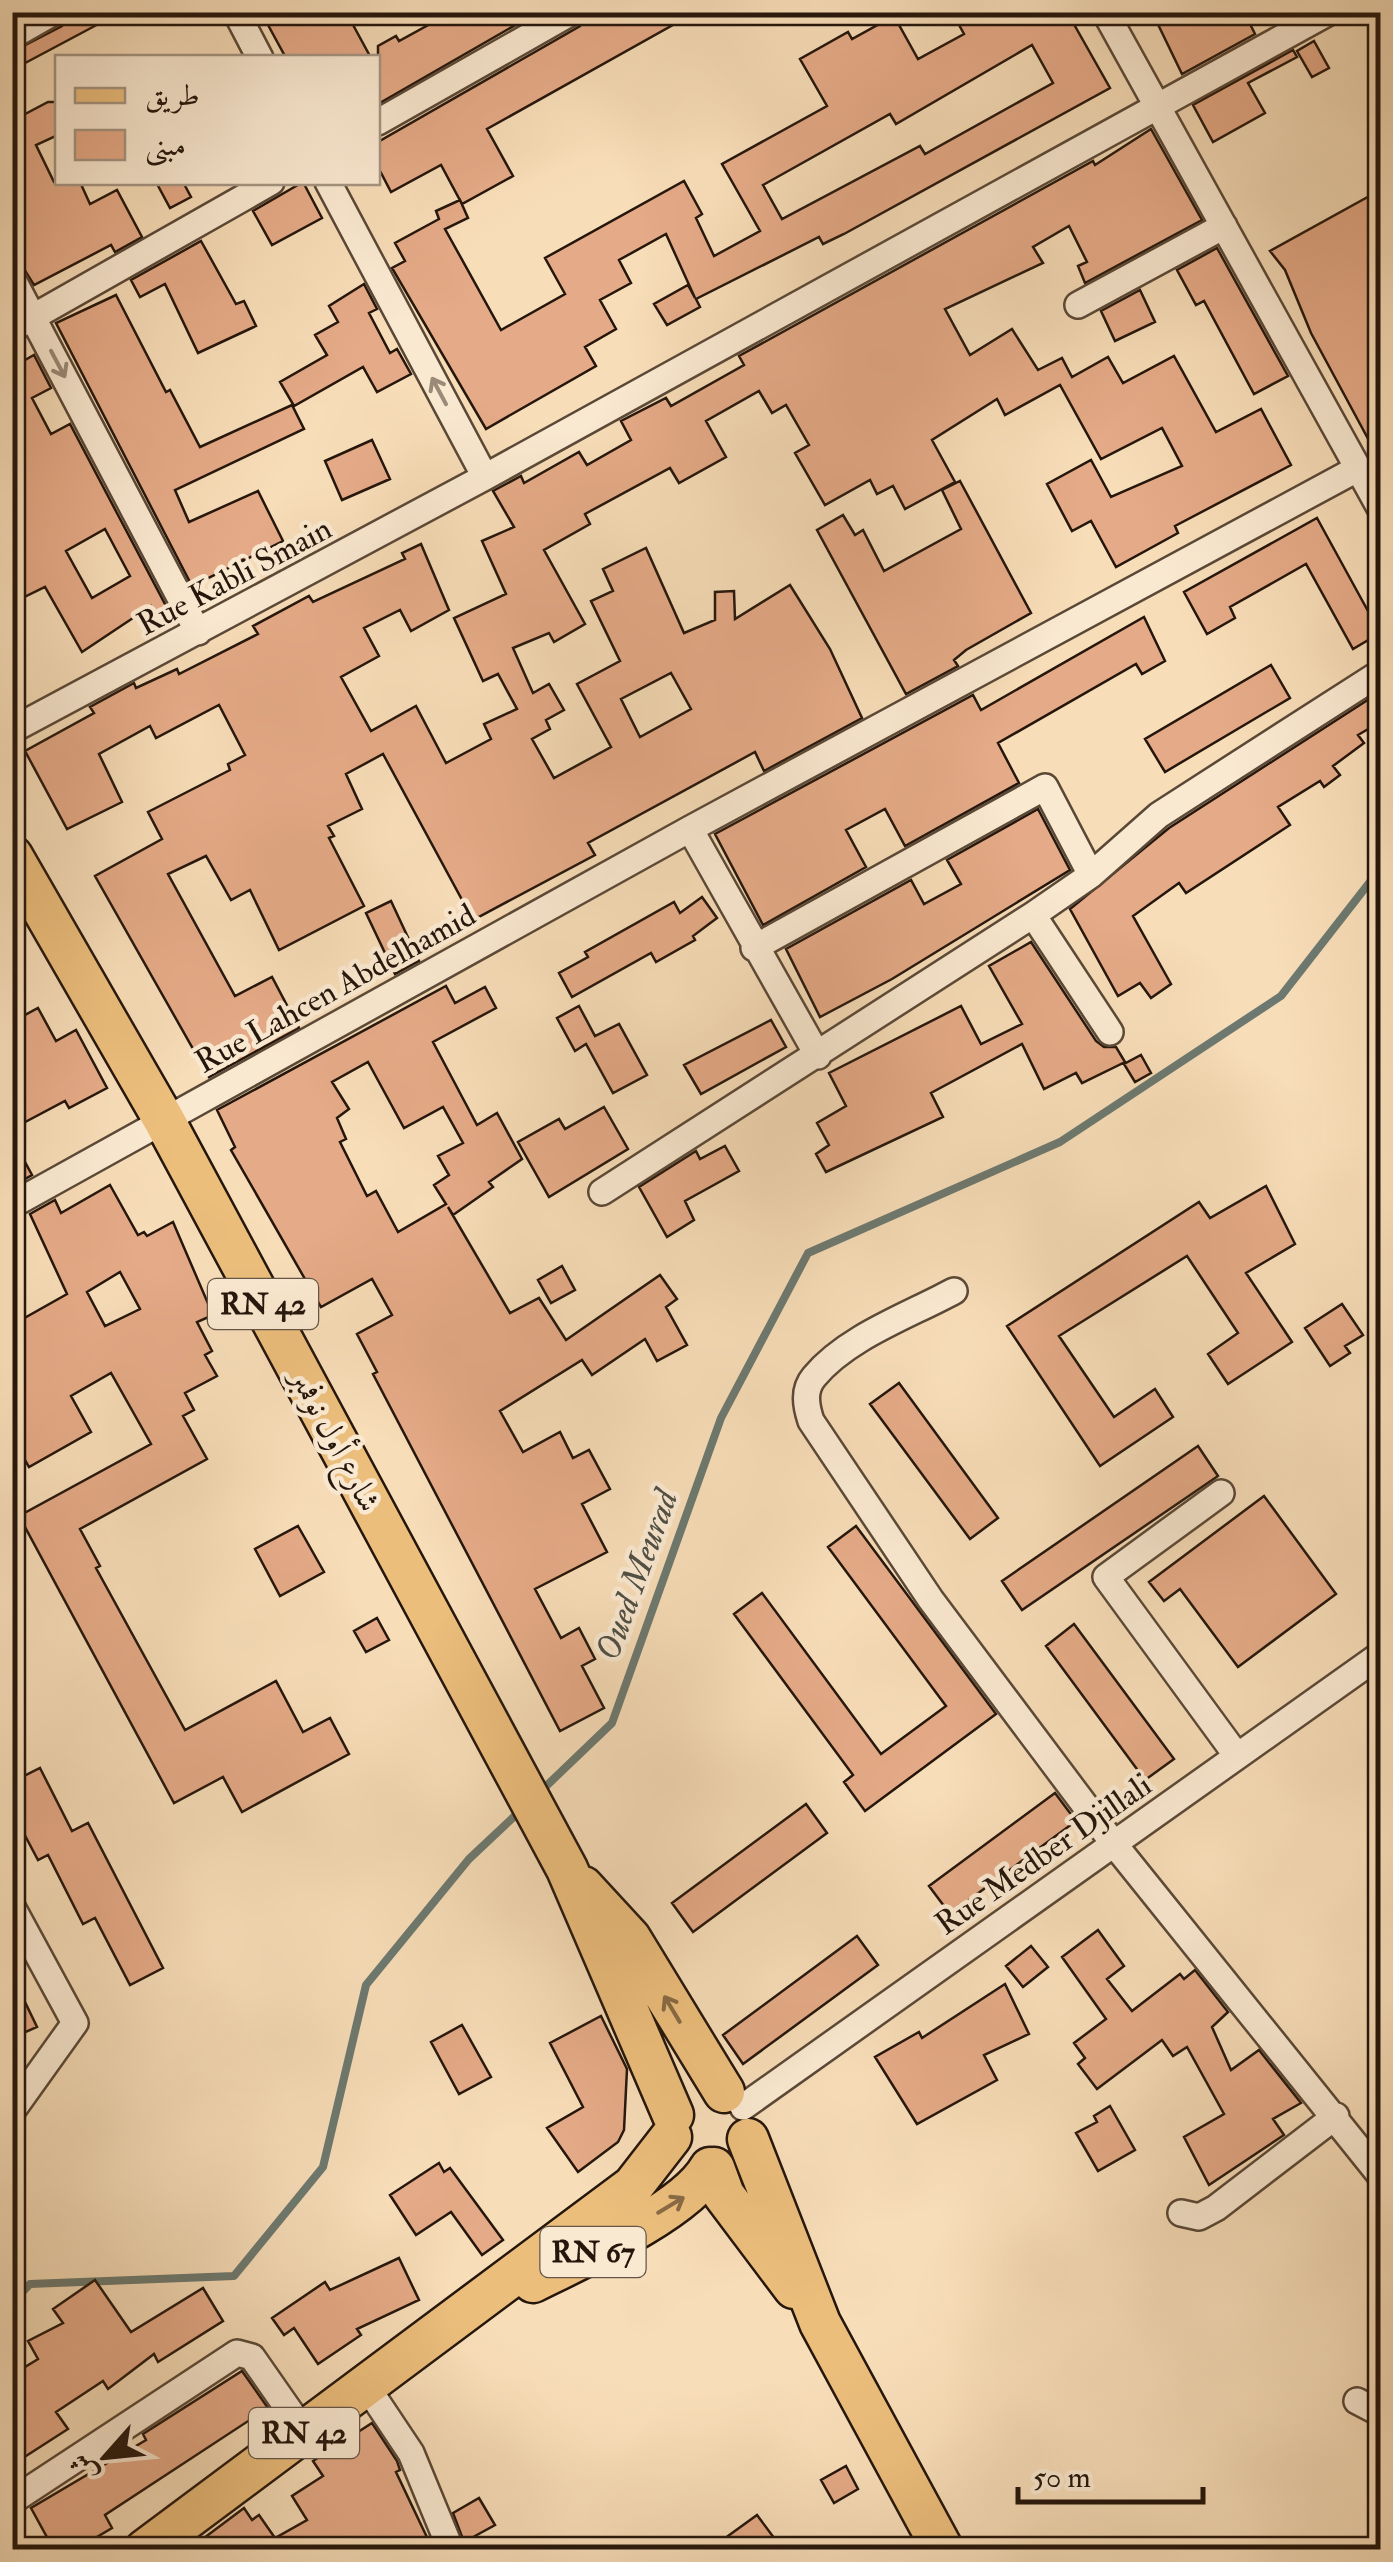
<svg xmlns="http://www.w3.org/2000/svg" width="1393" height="2562" viewBox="0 0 1393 2562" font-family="'IM FELL Double Pica',Amiri,serif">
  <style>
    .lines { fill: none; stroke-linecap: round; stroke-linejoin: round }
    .stream { stroke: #6d7970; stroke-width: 8 }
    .building { fill: #e5aa87; stroke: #25160c; stroke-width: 2.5; fill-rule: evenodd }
    .street-casing { stroke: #5a4837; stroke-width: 30 }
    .primary-casing { stroke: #25160c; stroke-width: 45 }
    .street { stroke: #fae9d1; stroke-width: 25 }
    .primary { stroke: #ecbe7c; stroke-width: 40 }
    .oneway { stroke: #9a8a78 }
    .oneway2 { stroke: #886a44 }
    .labels { text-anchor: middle; stroke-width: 9; stroke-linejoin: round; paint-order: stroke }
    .shield { fill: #fae9d1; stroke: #655547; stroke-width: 2.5 }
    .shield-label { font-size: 30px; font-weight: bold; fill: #25160c }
    .street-label { font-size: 32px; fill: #25160c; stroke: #fae9d1 }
    .water-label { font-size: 35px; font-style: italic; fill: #4f5046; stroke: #fae9d1 }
  </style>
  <rect width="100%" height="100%" fill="#f7ddb8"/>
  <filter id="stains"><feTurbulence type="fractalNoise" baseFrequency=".002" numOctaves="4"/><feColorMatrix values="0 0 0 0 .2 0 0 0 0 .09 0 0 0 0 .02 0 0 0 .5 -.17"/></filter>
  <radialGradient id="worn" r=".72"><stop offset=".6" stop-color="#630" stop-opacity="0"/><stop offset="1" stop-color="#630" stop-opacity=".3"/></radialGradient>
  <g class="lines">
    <!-- stream -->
    <path class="stream" d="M541 1791 612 1723 721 1418 808 1253 1060 1142 1281 996 1380 869
      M12 2303 30 2284 234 2276 323 2167 366 1985 469 1859 520 1811"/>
  </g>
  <!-- building -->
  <path class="building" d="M70 12H121L12 70V52L62 26Z
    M261 12H346L371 58H286Z
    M452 12H538L378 104V46L396 36 399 41Z
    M588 12H696L487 129 513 176 462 204 441 165 391 192 378 167V142L580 26Z
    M952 12H1067L1110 88 844 234 823 244 819 237 696 299 700 307 667 325 654 304 688 285 695 298 666 234 619 260 631 283 600 300 616 329 585 347 596 366 486 429 392 268 405 261 395 243 439 219 436 211 460 200 468 218 445 229 501 330 565 294 545 258 684 181 702 214 696 218 714 256 760 231 722 164 827 106 800 59 848 32 852 39 894 16 918 59 964 34ZM1032 45 1053 83 925 154 920 146 782 219 763 185 890 114 896 124Z
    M1152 12H1244L1255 34 1182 74Z
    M1314 41 1329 68 1312 77 1297 51Z
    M1293 50 1297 57 1248 83 1265 113 1213 142 1193 105Z
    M48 102H58V135L36 145 54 182H80L90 204 117 190 142 237 115 252 111 245 34 285 12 250V121Z
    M1151 129 1202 220 1085 283 1078 266 1087 262 1069 226 1033 247 1043 263 945 309 970 355 1012 329 1038 370 1062 358 1072 377 1108 357 1123 383 1174 356 1216 432 1261 409 1291 465 1175 526 1178 533 1116 567 1091 521 1072 531 1047 484 1091 460 1111 497 1182 466 1162 428 1101 459 1060 385 1005 415 997 399 932 440 955 482 905 509 893 486 877 494 870 480 825 505 795 453 809 445 786 405 772 413 759 391 706 421 726 457 679 483 670 468 585 514 590 524 544 550 585 624 554 642 549 633 513 648 533 693 549 684 564 710 546 720 550 729 532 739 554 778 611 747 577 684 620 661 591 601 613 591 603 569 646 548 684 633 715 620V592L734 591 735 619 790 585 830 649 862 718 764 771 755 752 588 843 595 855 473 920 383 754 346 774 362 809 328 826 334 836 329 838 364 906 279 950 250 890 231 900 206 856 168 874 235 996 272 977 299 1028 209 1077 95 876 162 839 148 812 230 770 228 764 245 755 219 705 156 738 150 726 99 754 122 802 67 829 25 751 94 713 90 707 134 683 136 688 177 669 179 674 258 634 253 626 309 596 313 602 405 559 402 553 421 544 449 610 411 631 400 610 364 628 379 656 341 677 371 731 416 706 446 763 491 739 484 724 517 709 498 674 483 681 454 618 506 594 482 541 514 527 493 491 521 476 524 483 579 452 587 465 631 440 621 421 666 398 671 406 744 365 739 356 1093 161 1095 165ZM671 673 691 709 640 737 621 699Z
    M156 182H183L191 197 170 208Z
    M303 182 322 218 272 245 253 211Z
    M1375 193 1380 204V461L1311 333 1285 270 1270 251Z
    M201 241 236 304 244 301 256 326 198 353 165 284 140 297 131 280Z
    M1217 248 1288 376 1254 394 1204 301 1196 305 1177 270Z
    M364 284 377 309 369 313 390 353 397 349 411 374 377 392 363 367 294 406 280 382 327 355 315 335 338 322 329 306Z
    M1140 290 1155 322 1115 341 1101 311Z
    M116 295 166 392 170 390 200 447 292 405 304 429 175 490 189 522 258 491 283 541 192 586 56 323Z
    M34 355 51 388 32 398 51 434 70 424 166 606 154 612 151 606 82 652 45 587 12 603V359L16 365ZM105 529 130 576 92 598 66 551Z
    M372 440 390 479 342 500 325 461Z
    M960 481 1031 613 966 650 954 660 958 666 906 694 817 530 843 515 855 535 863 530 884 571 961 529 942 490Z
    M1317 518 1380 633 1353 649 1306 564 1230 607 1235 618 1207 634 1184 592Z
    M1144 617 1165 661 1142 674 1136 664 998 743 1019 783 905 846 885 809 846 830 866 867 763 925 715 834 973 695 981 710Z
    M1271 665 1290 698 1165 772 1145 739Z
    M1380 692V722L1358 735 1364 743 1333 766 1340 775 1324 787 1320 781 1278 807 1290 825 1186 893 1179 883 1133 916 1171 984 1151 998 1140 983 1118 996 1070 909 1169 828Z
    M1038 809 1070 870 892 979 820 1017 786 949 911 880 924 904 961 884 947 860Z
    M702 897 717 918 693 936 695 940 656 962 651 953 572 997 559 973 588 957 585 952 674 902 680 913Z
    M391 901 419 961 395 974 366 913Z
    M1031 942 1096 1041 1104 1047H1116L1125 1062 1082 1083 1076 1073 1044 1089 1022 1044 931 1093 943 1117 826 1172 816 1154 829 1145 817 1123 846 1106 829 1073 961 1006 981 1044 1022 1024 989 966Z
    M446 986 455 1003 485 987 496 1008 433 1042 477 1125 497 1113 522 1159 489 1182 493 1187 453 1215 448 1207 510 1313 539 1298 566 1340 660 1275 677 1299 666 1307 687 1345 657 1361 645 1339 592 1375 582 1360 500 1411 523 1452 560 1432 573 1458 589 1450 610 1489 582 1504 607 1552 535 1589 561 1638 579 1628 595 1659 582 1666 604 1708 560 1731 373 1374 377 1372 357 1334 392 1315 372 1279 321 1307 231 1150 235 1147 217 1110ZM368 1062 404 1128 443 1107 463 1143 438 1156 449 1175 434 1185 446 1204 398 1232 376 1191 367 1196 340 1142 346 1139 337 1118 349 1109 332 1082Z
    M579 1006 595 1036 619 1024 647 1075 613 1093 586 1044 575 1051 557 1018Z
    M38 1008 56 1041 76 1030 107 1088 69 1108 65 1101 12 1129V1022Z
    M771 1020 786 1047 701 1094 684 1065Z
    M1141 1055 1151 1073 1135 1082 1124 1064Z
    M604 1107 628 1149 549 1197 518 1142 559 1119 565 1129Z
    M725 1146 739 1171 685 1201 694 1220 667 1237 639 1187 696 1151 700 1159Z
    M18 1149 32 1175 16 1184 12 1151Z
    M110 1185 138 1235 144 1232 147 1236 173 1222 213 1315 197 1322 212 1351 205 1355 217 1376 185 1393 194 1410 183 1416 207 1459 80 1529 100 1566 96 1568 185 1730 276 1681 303 1732 330 1718 349 1754 242 1812 223 1777 174 1803 19 1516 151 1444 111 1373 71 1396 91 1432 29 1467 12 1437V1332L24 1326 21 1320 67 1294 30 1214 55 1200 61 1213ZM120 1272 140 1309 105 1326 87 1292Z
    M1266 1186 1295 1244 1246 1273 1292 1342 1228 1384 1208 1354 1238 1333 1187 1256 1059 1336 1114 1417 1155 1389 1173 1417 1100 1466 1007 1326 1199 1202 1210 1218Z
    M562 1266 575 1290 551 1303 538 1280Z
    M1342 1304 1363 1335 1345 1346 1350 1353 1330 1366 1305 1328Z
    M899 1383 998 1518 970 1539 870 1404Z
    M1198 1446 1218 1476 1022 1610 1002 1581Z
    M1264 1496 1336 1594 1238 1667 1180 1589 1164 1601 1149 1582Z
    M298 1526 324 1572 280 1596 255 1549Z
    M856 1526 996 1714 865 1811 844 1782 853 1775 734 1614 762 1593 881 1754 946 1706 828 1547Z
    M377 1618 389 1640 366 1652 354 1631Z
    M1074 1624 1174 1759 1145 1780 1046 1646Z
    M40 1768 72 1831 88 1823 163 1968 130 1985 95 1918 83 1924 48 1855 38 1860 12 1811V1782Z
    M1055 1793 1076 1821 950 1914 929 1886Z
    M806 1804 827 1833 693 1932 672 1903Z
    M1098 1930 1124 1966 1107 1979 1132 2011 1180 1974 1184 1979 1195 1970 1228 2012 1212 2027 1231 2070 1259 2050 1301 2103 1273 2119 1284 2135 1209 2185 1184 2137 1224 2114 1187 2047 1173 2056 1162 2040 1097 2089 1078 2064 1085 2058 1074 2043 1106 2019 1062 1957Z
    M857 1936 878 1965 743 2064 723 2035Z
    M1031 1946 1048 1967 1023 1987 1006 1966Z
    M12 1975 37 2027 12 2038Z
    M1005 1984 1029 2034 984 2055 997 2080 917 2124 875 2057 919 2032 922 2038Z
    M601 2016 627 2069 624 2130 618 2142 578 2172 547 2128 583 2107 550 2043Z
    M462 2025 491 2077 459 2094 431 2042Z
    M1110 2106 1135 2150 1098 2171 1076 2133 1097 2122 1094 2116Z
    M439 2163 444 2172 450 2168 503 2240 482 2255 451 2212 416 2235 390 2195Z
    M399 2258 419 2300 357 2329 361 2335 318 2364 294 2328 284 2335 272 2318 325 2282 330 2290Z
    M95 2280 131 2332 203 2288 223 2321 158 2362 154 2354 108 2389 103 2381 56 2412 68 2429 12 2465V2375L38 2359 28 2341 63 2323 53 2309Z
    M242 2371 268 2408 105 2515 112 2528 75 2550H54L31 2508 146 2440 143 2434Z
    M372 2423 397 2461 400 2470 396 2472 433 2550H188L244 2508 252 2520 259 2515 275 2538 307 2520 292 2496 323 2476 313 2461Z
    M846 2466 858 2489 834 2503 821 2480Z
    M479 2498 495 2525 475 2536 487 2550H467L453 2513Z
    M757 2515 783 2550H739L728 2536Z"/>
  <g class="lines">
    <!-- street casing -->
    <g class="street-casing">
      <path id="street" d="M236 12 260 58
        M1105 12 1380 508
        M12 36 54 12
        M378 122 572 12
        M328 182 485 477
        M12 278 198 632
        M1078 305 1224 226
        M12 329 271 182
        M12 730 485 477 1329 12
        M690 829 818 1056
        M1033 915 1110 1032
        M754 948 1045 787 1091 875
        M602 1192 1033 915 1091 875 1159 815 1380 673
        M12 1205 690 829 1357 469
        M954 1291C910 1315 847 1337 814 1377 803 1390 806 1406 811 1421L931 1600 1114 1844 1380 2175
        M1221 1493 1106 1577 1237 1756
        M12 1907 75 2023 12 2111
        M743 2107 1380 1655
        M1181 2213 1199 2217 1216 2208 1336 2116
        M367 2387 411 2453 451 2550
        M1357 2401 1380 2413
        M12 2501 237 2353 252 2357 305 2433"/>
    </g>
    <!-- primary casing -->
    <g class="primary-casing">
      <path id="primary" d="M12 856 164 1120 567 1869 673 2115
        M583 1887 630 1938 724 2092
        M748 2139 820 2323 943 2550
        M714 2168 724 2195 794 2288
        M533 2282C579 2259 686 2211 710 2168
        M145 2550 633 2186 671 2137"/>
    </g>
    <!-- street -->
    <use href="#street" class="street"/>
    <!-- primary -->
    <use href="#primary" class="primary"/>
  </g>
  <!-- one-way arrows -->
  <defs><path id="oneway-shaft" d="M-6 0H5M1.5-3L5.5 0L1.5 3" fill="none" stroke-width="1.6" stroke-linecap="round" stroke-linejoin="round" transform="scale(2.5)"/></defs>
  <g class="oneway">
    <use href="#oneway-shaft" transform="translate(58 364) rotate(62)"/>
    <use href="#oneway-shaft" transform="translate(439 391) rotate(-118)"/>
  </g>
  <g class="oneway2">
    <use href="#oneway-shaft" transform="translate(672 2009) rotate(-121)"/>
    <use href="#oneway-shaft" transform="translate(671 2205) rotate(-31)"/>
  </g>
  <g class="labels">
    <!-- shield labels -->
    <g class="shield">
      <rect x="208" y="1279" width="110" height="50" rx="8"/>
      <rect x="540.5" y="2227" width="105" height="50" rx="8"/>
      <rect x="249" y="2408" width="110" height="50" rx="8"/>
    </g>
    <g class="shield-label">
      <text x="263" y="1314">RN 42</text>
      <text x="593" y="2262">RN 67</text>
      <text x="304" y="2443">RN 42</text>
    </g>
    <!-- street labels -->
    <g class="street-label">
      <text transform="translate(234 576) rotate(-28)" y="11">Rue Kabli Smain</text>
      <text transform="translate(335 988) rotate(-29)" y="11">Rue Lahcen Abdelhamid</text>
      <text transform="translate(336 1440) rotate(62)" y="11">شارع أول نوفمبر</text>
      <text transform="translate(1043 1854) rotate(-35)" y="11">Rue Medber Djillali</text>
    </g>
    <!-- water labels -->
    <g class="water-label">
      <text transform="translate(636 1575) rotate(-70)" y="12">Oued Meurad</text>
    </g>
  </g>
  <!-- margin -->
  <rect width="1393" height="2562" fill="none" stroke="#f7ddb8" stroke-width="50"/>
  <rect x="15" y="15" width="1363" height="2532" fill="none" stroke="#25160c" stroke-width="5"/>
  <rect x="25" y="25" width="1343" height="2512" fill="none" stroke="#25160c" stroke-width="2.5"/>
  <!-- legend -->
  <rect x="55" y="55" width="325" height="130" fill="#fae9d1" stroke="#a59582" stroke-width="2.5"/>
  <rect x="75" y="88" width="50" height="15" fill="#ecbe7c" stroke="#a59582" stroke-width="2.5"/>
  <text x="145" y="105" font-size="30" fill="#25160c">طريق</text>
  <rect x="75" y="130" width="50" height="30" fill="#e5aa87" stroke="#a59582" stroke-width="2.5"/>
  <text x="145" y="155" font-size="30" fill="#25160c">مبنى</text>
  <!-- north arrow -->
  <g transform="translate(105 2457) rotate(243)" stroke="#fae9d1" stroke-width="8" paint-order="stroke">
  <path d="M0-8L18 38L0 25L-18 38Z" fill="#25160c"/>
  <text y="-15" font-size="28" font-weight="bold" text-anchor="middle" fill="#25160c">ش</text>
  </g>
  <!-- scale -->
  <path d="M1018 2487v15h185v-15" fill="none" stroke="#25160c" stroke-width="5"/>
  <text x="1033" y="2487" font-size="30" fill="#25160c" stroke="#fae9d1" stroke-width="8" paint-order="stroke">50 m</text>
  <rect width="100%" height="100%" filter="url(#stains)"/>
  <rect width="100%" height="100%" fill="url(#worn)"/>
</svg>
